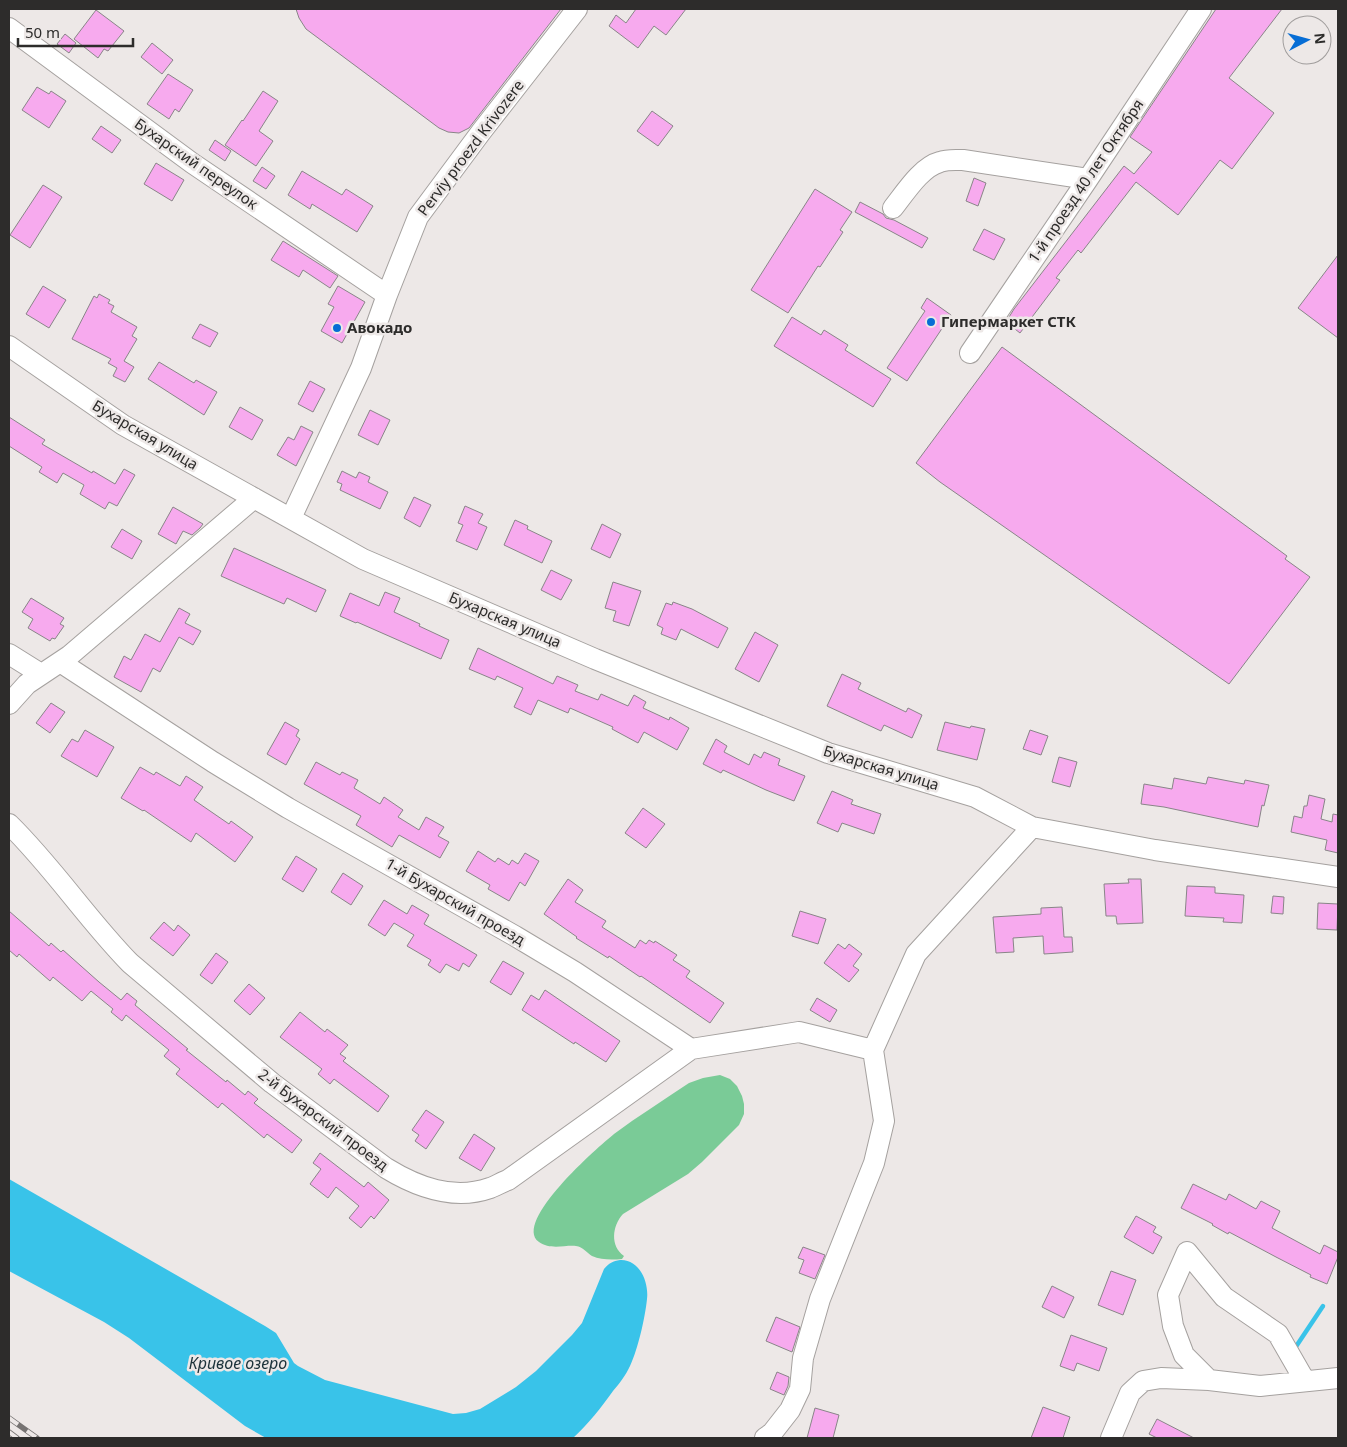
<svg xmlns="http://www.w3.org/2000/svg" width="1347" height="1447" viewBox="0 0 1347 1447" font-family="'Noto Sans',sans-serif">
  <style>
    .green { fill: #7acb97 }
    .water { fill: #39c3e9 }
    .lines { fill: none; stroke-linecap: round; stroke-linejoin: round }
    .stream { stroke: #39c3e9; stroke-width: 4.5 }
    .building { fill: #f7aaee; stroke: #898588 }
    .minor-casing { stroke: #a5a19f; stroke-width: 22 }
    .minor { stroke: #fff; stroke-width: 20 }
    .rail-casing { stroke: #767372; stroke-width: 5.5 }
    .rail { stroke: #ede8e7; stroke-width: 4; stroke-dasharray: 11; stroke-linecap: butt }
    .poi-dot { fill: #066dd5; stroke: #ede8e7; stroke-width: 2 }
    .labels { text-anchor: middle; stroke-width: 5; stroke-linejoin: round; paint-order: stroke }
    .street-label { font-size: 15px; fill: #2d2c2b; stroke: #ede8e7 }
    .poi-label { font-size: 15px; font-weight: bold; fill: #2d2c2b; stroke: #ede8e7; text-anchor: start }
    .water-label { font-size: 16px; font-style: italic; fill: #1c323a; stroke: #ede8e7 }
  </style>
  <rect width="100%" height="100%" fill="#ede8e7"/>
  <!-- green -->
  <path class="green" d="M720 1075 730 1079 737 1086 742 1096 744 1104V1114L739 1125 702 1162 688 1174 623 1214C612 1226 610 1246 624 1256L622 1259C612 1260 601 1260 592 1256 587 1253 583 1247 576 1246 564 1245 550 1250 539 1242 512 1222 598 1147 614 1134 638 1116 664 1100 689 1083L703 1078Z"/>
  <!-- water -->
  <path class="water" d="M9 1179 265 1326 276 1333 294 1363 298 1366 325 1380 453 1414 466 1413 480 1409 516 1387 536 1371 572 1335 582 1323 604 1269C609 1263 613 1261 620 1260 640 1259 649 1283 647 1299 645 1318 638 1349 630 1366 626 1375 619 1384 613 1391 601 1408 588 1424 573 1438H266L245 1426 129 1338 104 1322 9 1271Z"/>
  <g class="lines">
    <!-- stream -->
    <path class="stream" d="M1295 1348 1323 1306"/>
  </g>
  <!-- building -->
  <path class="building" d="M296 9H561L469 128 459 133 448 132 439 128 306 29 299 18Z
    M636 9H686L666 35 654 26 638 48 609 26 616 15 626 23Z
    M1216 9H1282L1229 78 1274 113 1232 169 1220 160 1178 215 1136 182 1081 253 1078 250 1056 278 1060 280 1020 333 1006 322 1014 309 1124 166 1134 174 1152 152 1130 137Z
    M96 10 124 31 108 51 104 49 98 58 74 39Z
    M65 34 76 43 69 53 57 44Z
    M152 43 173 60 162 74 141 57Z
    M168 74 193 90 179 112 175 109 169 119 147 104Z
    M37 87 49 94 51 91 66 101 49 128 22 110Z
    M263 91 278 101 259 131 273 141 256 166 225 145 242 120 243 121Z
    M652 111 673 126 658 146 637 131Z
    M101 126 121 140 112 153 92 139Z
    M215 140 231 151 225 161 209 150Z
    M156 163 184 180 172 201 144 184Z
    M262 167 275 176 266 189 253 181Z
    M302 171 342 195 346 189 373 206 357 232 312 204 310 209 288 195Z
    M974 178 986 183 978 206 966 201Z
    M43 185 62 197 30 248 10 235Z
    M815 189 852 212 840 230 843 232 820 267 818 266 788 313 751 290Z
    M860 202 883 214 886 218 894 220 928 238 922 248 855 212Z
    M984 229 1005 239 994 260 973 250Z
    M283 241 338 276 330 288 303 270 299 277 271 260Z
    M1338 255V338L1298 308Z
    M43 286 66 300 49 328 26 314Z
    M338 286 365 302 342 343 321 331 334 307 328 304Z
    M99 294 110 300 108 303 114 306 111 312 137 327 132 336 137 339 124 361 134 367 125 382 113 376 117 368 108 363 111 359 72 339 94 296 97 298Z
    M927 298 951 315 907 381 887 368 925 311 921 308Z
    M792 317 821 335 824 330 848 345 845 350 891 379 873 407 774 346Z
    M200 324 218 333 210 347 192 338Z
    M1002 347 1287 556 1285 559 1310 577 1229 684 940 482 916 463Z
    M159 362 194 383 196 380 217 392 204 415 148 379Z
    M310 381 325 389 313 412 298 404Z
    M240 407 263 420 252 440 229 427Z
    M370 410 390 420 378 445 358 435Z
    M9 417 45 440 42 444 92 473 93 471 115 484 124 469 135 475 117 506 109 502 105 509 80 494 84 485 63 473 57 483 39 472 42 467 9 446Z
    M301 426 313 432 296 466 277 455 288 437 294 440Z
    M342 471 356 478 359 472 370 477 368 482 388 492 380 509 340 490 342 484 337 482Z
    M414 497 431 505 420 527 404 518Z
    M465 506 483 514 478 523 487 527 477 550 456 541 463 525 458 523Z
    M173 507 203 524 200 528 192 535 183 531 176 544 158 534Z
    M515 520 528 526 527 529 552 541 542 563 504 545Z
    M602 524 621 534 610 558 591 549Z
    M122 529 142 541 132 559 111 547Z
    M234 548 326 590 316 612 287 598 284 604 221 576Z
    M551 570 572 580 561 600 541 590Z
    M613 582 641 591 629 626 613 621 616 611 605 608Z
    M385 592 400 598 394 612 420 624 419 626 449 640 441 659 357 622 356 623 340 616 350 593 379 606Z
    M31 598 64 618 60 624 64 626 55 639 52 638 50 641 28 628 33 619 22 612Z
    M673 602 692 609 728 628 718 648 681 629 676 640 661 634 663 628 657 625 666 603 672 605Z
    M179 608 190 614 185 623 201 631 193 645 179 637 160 672 153 668 141 692 114 677 124 656 131 660 145 634 160 642Z
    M755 632 778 645 759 682 735 669Z
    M478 648 553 684 557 676 578 685 575 691 598 700 601 694 628 706 634 695 646 702 643 708 669 720 670 717 689 728 677 750 644 732 638 743 612 729 613 727 570 708 568 713 538 700 531 715 514 707 523 688 497 676 495 680 469 669Z
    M842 674 861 683 858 689 906 712 908 708 922 715 912 738 884 725 881 731 827 706Z
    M51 703 65 712 50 733 36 723Z
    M285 722 299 730 296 736 300 739 286 765 267 754Z
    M945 722 970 728 971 726 985 729 977 760 937 750Z
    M85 730 114 747 97 777 61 756 72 739 78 742Z
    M1030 730 1048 736 1041 755 1023 749Z
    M716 739 727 746 724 752 749 765 754 754 761 758 764 752 780 759 778 765 805 776 794 801 766 790 723 770 721 773 703 764Z
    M1059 757 1077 762 1070 787 1052 782Z
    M316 762 340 775 342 772 358 780 354 788 380 804 384 797 403 810 398 817 419 830 426 817 444 827 438 836 449 842 440 858 399 835 392 847 356 825 361 816 304 784Z
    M140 767 154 775 156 772 180 786 186 776 203 787 194 800 229 824 231 821 253 837 235 862 196 833 191 842 144 810 143 811 121 798Z
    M1208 777 1244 784 1245 780 1269 785 1264 806 1262 805 1258 827 1164 807 1141 804 1144 784 1172 789 1174 778 1206 784Z
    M832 791 853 800 851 804 881 814 874 834 842 823 838 832 817 823Z
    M1309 795 1325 799 1321 819 1332 822 1333 814 1338 815V853L1325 850 1327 840 1291 832 1294 816 1302 818 1304 806H1307Z
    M643 808 665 824 646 848 625 833Z
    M478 851 495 862 498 858 509 865 512 860 518 864 525 853 539 861 525 886 520 882 509 901 488 889 490 885 466 871Z
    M296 856 317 869 303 892 282 879Z
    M343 873 363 886 351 905 331 892Z
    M568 879 583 890 575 902 606 921 602 927 635 948 640 940 646 944 649 940 654 943 655 941 677 955 673 960 690 971 686 977 724 1003 710 1023 641 976 640 977 609 956 608 958 576 938 577 937 544 914Z
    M1128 879H1141L1143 923 1117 924 1116 916H1106L1104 884 1129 883Z
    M1187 886 1215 887V893L1244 895 1242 923 1223 922 1224 918 1185 916Z
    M1273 896 1284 897 1283 914 1271 913Z
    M384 900 407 914 412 905 429 915 424 924 477 955 469 967 463 963 459 971 446 964 440 973 428 965 431 960 407 946 414 935 394 923 385 936 368 925Z
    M1318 903 1338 904 1337 930 1317 929Z
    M1062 907 1064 937H1072L1073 952 1044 954 1043 936 1013 938 1014 952 996 953 993 917 1041 914V908Z
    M9 911 49 946 51 943 61 952 63 950 99 982 121 1000 127 993 137 1001 135 1005 188 1049 186 1050 226 1082 227 1080 245 1095 248 1091 258 1099 254 1103 302 1140 292 1153 267 1134 264 1138 222 1103 218 1108 176 1074 180 1069 164 1056 169 1050 126 1015 122 1021 111 1012 113 1009 91 991 82 1001 53 977 50 981 19 954 17 957 9 950Z
    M800 911 826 919 818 944 792 936Z
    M164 922 174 931 178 925 190 935 173 956 150 938Z
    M838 944 845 949 849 944 862 954 853 966 859 970 849 982 824 963Z
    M216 953 228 962 212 984 200 975Z
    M503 961 524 973 511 995 490 982Z
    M249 984 265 998 250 1015 234 1001Z
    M545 990 620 1041 606 1062 575 1042 574 1044 522 1010 531 995 539 1000Z
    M817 998 837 1010 830 1022 810 1010Z
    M300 1012 325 1032 327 1029 348 1045 340 1054 346 1058 343 1061 389 1096 378 1112 334 1079 330 1084 318 1074 322 1069 280 1037Z
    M426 1110 444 1122 426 1149 415 1141 419 1135 412 1130Z
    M474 1134 495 1148 481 1171 459 1158Z
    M320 1153 364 1187 368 1182 389 1200 374 1219 371 1216 361 1228 349 1218 359 1206 336 1187 328 1198 310 1184 321 1169 313 1163Z
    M1193 1184 1226 1200 1229 1194 1256 1209 1261 1201 1280 1211 1272 1228 1320 1254 1324 1245 1338 1252V1257L1327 1284 1310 1277 1311 1275 1276 1257 1229 1232 1228 1234 1212 1225 1213 1224 1181 1208Z
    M1136 1216 1156 1227 1153 1232 1162 1237 1153 1254 1124 1237Z
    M803 1247 825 1255 815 1279 799 1273 804 1260 798 1258Z
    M1111 1271 1136 1280 1123 1315 1098 1305Z
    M1052 1286 1074 1297 1064 1318 1042 1307Z
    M776 1317 800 1327 792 1352 766 1341Z
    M1071 1335 1107 1348 1099 1371 1077 1363 1074 1371 1060 1366Z
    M777 1372 789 1377 788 1386 784 1395 770 1389Z
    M1043 1407 1070 1417 1063 1438H1031Z
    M815 1408 839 1415 833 1438H807Z
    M1157 1419 1194 1438H1157L1149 1434Z"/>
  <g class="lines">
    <!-- minor casing -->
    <g class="minor-casing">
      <path id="minor" d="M9 28 192 163 387 295
        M893 208C905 193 921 167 940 162 948 159 956 160 963 160L1088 179
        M9 346 123 425 363 559 595 659 828 753 975 797 1032 827 1155 850 1338 877
        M970 353 1088 179 1201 9
        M291 518 361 368 387 295 418 217 481 132 577 9
        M9 654 41 674
        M60 662 213 762 288 808 515 936 575 972 691 1049 799 1032 873 1050
        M9 704 27 684 69 656 254 498
        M9 824C53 867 87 919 130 963L272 1083 386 1168C417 1187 453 1201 490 1188 496 1186 502 1182 508 1180L691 1049
        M1209 1380 1184 1355 1173 1326 1168 1295 1187 1252 1224 1297 1278 1334 1305 1381
        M765 1438 772 1433 790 1410 800 1389 803 1358 820 1299 874 1163 884 1121 873 1050 916 954 1032 827
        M1111 1438 1130 1393 1143 1381 1161 1378 1209 1380 1260 1386 1338 1378"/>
    </g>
    <!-- minor -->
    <use href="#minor" class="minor"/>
    <!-- rail casing -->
    <g class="rail-casing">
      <path id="rail" d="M9 1418 37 1438
        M9 1432 17 1438"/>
    </g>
    <!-- rail -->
    <use href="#rail" class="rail"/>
  </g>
  <!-- markers -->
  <g class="poi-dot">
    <circle cx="931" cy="322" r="5"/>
    <circle cx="337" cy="328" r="5"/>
  </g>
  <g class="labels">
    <!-- street labels -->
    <g class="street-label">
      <text transform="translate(471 148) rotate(-53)" y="5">Perviy proezd Krivozere</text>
      <text transform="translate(196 164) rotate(35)" y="5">Бухарский переулок</text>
      <text transform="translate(1086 181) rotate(-56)" y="5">1-й проезд 40 лет Октября</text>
      <text transform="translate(145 435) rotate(31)" y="5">Бухарская улица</text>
      <text transform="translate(505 620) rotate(23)" y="5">Бухарская улица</text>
      <text transform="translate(881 768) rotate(17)" y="5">Бухарская улица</text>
      <text transform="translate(455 902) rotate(30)" y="5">1-й Бухарский проезд</text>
      <text transform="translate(323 1120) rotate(37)" y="5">2-й Бухарский проезд</text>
    </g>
    <!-- poi labels -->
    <g class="poi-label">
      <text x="941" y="327">Гипермаркет СТК</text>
      <text x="347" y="333">Авокадо</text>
    </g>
    <!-- water labels -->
    <g class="water-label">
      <text x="238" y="1369">Кривое озеро</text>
    </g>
  </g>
  <!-- border -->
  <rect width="1347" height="1447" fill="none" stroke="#2d2c2b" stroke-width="20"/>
  <!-- north arrow -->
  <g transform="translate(1307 40) rotate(84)"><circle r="24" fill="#ede8e7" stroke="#a09d9c"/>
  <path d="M0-4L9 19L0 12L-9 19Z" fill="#066dd5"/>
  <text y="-8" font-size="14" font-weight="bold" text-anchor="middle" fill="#2d2c2b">N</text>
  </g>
  <!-- scale -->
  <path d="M18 38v8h115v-8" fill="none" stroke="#2d2c2b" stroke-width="2.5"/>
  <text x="25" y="38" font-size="15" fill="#2d2c2b" stroke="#ede8e7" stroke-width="4" paint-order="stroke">50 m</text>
</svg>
